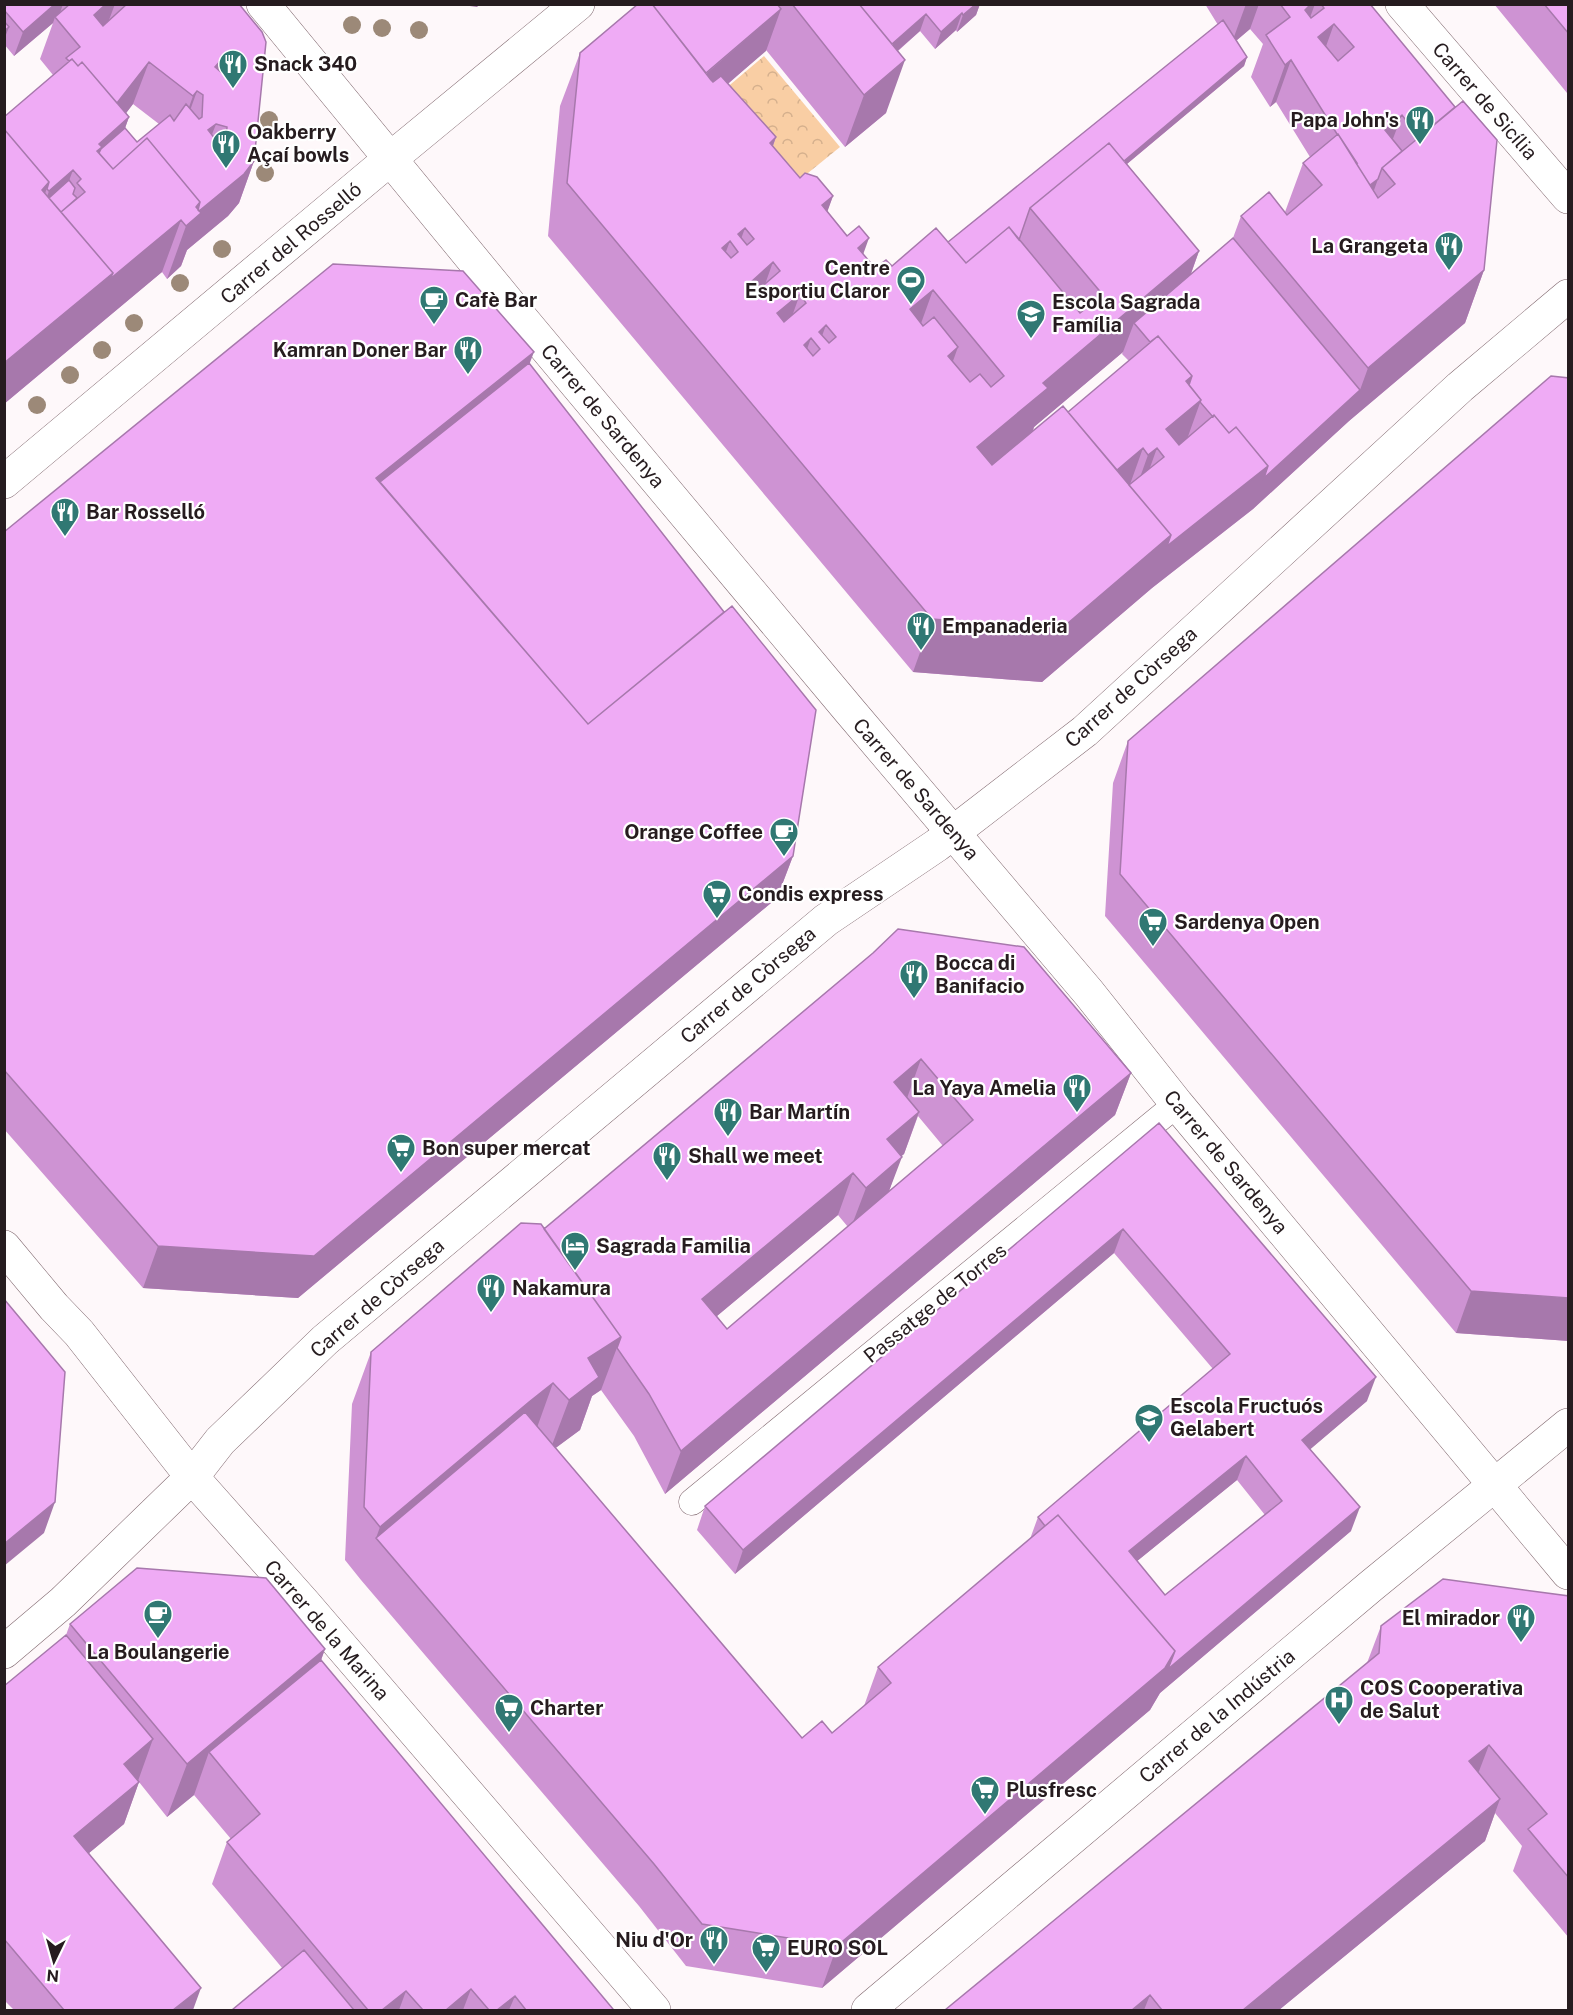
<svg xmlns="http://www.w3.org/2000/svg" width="1573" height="2015" viewBox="0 0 1573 2015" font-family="'Public Sans',sans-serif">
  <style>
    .park { fill: url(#park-crowns) }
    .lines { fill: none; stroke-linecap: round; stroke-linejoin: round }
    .service-casing { stroke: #80686f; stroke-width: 27 }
    .minor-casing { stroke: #80686f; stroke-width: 34 }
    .tertiary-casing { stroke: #80686f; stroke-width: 34 }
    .secondary-casing { stroke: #80686f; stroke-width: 34 }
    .service { stroke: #fff; stroke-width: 26 }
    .minor { stroke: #fff; stroke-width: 33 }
    .tertiary { stroke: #fff; stroke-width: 33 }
    .secondary { stroke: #fff; stroke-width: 33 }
    .tree { fill: #9c8978 }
    .wall { fill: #ce93d3; fill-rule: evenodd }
    .shaded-wall { fill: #a778ac }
    .building { fill: #efabf5; stroke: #a778ac; stroke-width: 1.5; fill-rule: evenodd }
    .labels { text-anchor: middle; stroke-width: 4.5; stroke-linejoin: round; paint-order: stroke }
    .poi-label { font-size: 20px; font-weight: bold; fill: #261c1f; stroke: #fff; text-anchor: start }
    .street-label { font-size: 20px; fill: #261c1f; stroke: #fff }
  </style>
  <defs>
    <pattern id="park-crowns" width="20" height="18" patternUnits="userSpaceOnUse" patternTransform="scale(1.5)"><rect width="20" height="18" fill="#f9cea4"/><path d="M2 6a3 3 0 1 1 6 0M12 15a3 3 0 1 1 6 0" fill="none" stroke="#d5b08d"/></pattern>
  </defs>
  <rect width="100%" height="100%" fill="#fef8fa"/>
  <!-- park -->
  <path class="park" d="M764 56 840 147 776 199 698 112Z"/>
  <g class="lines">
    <!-- service casing -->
    <g class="service-casing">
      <path id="service" d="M692 1502 1177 1104"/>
    </g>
    <!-- minor casing -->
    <g class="minor-casing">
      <path id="minor" d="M1402 4 1568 197
        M4 1247 54 1307 79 1333 192 1477 304 1603 654 2010
        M4 1652 63 1602 192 1477 220 1441 325 1340 826 920 937 845 1085 731 1460 387 1568 296"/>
    </g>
    <!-- tertiary casing -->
    <g class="tertiary-casing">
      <path id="tertiary" d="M263 4 511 306 849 710 1089 993 1177 1104 1568 1573"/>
    </g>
    <!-- secondary casing -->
    <g class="secondary-casing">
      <path id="secondary" d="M4 482 390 159 578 4
        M868 2010 1371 1586 1568 1425"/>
    </g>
    <!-- service -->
    <use href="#service" class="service"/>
    <!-- minor -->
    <use href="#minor" class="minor"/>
    <!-- tertiary -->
    <use href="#tertiary" class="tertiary"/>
    <!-- secondary -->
    <use href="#secondary" class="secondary"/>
  </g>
  <!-- trees -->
  <g class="tree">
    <circle cx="352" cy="25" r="9"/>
    <circle cx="382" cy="28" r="9"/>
    <circle cx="419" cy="30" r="9"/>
    <circle cx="269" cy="120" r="9"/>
    <circle cx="265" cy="173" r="9"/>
    <circle cx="222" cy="249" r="9"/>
    <circle cx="180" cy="283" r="9"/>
    <circle cx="134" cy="323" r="9"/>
    <circle cx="102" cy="350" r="9"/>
    <circle cx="70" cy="375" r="9"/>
    <circle cx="37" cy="405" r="9"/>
  </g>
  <!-- wall -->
  <path class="wall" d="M4 4H239L254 161 239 203 228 216 187 250 181 266 167 279 162 272 4 404 53 75 40 59 53 23 14 56 4 44ZM133 104 159 124 137 142 125 128 129 117 126 113Z
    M638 4H980L976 15 957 32 956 30 935 49 920 31 898 51 886 113 845 147 766 50 728 84 776 137 773 146 800 178 833 196 827 211 875 268 892 266 948 242 1218 25 1205 4H1370L1484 270 1465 323 1349 421 1253 509 1152 588 1042 682 913 672 548 236 560 106 580 53ZM1250 29 1263 44 1251 77 1270 107 1276 102 1310 157 1303 163 1285 212 1241 216 1233 238 1191 274 1199 251 1127 164 1244 66 1247 57 1236 41ZM1123 352 1122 354 1129 361 1068 412 1033 431 1034 427Z
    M1494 4H1569V93H1567Z
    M529 363 793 856 777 898 298 1298 143 1288 4 1129V532Z
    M1128 741 1569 1341 1456 1333 1105 916 1113 783Z
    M873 953 1131 1073 1115 1115 665 1494 634 1436 601 1390 592 1396 580 1430 555 1448 802 1738 832 1733 864 1706 878 1667 1030 1539 1038 1517 1213 1369 1114 1253 735 1574 697 1530 705 1506 1159 1123 1367 1401 1310 1449 1351 1531 1160 1693 1150 1710 822 1988 686 1966 639 1906 361 1580 345 1560 352 1404 371 1352 544 1229ZM918 1116 943 1146 889 1191 901 1156 904 1154ZM838 1215 848 1227 727 1329 717 1316ZM1237 1480 1265 1515 1165 1595 1137 1561Z
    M1569 1596V1938L1513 1871 1522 1846 1495 1813 1485 1841 1279 2010H945L1367 1663 1381 1626Z
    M70 1624 325 1649 321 1660 613 2010H232L283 1969 212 1884 227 1842 231 1839 194 1795 167 1817 139 1782 124 1824 89 1853 193 2010H14L4 2000V1686L66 1635Z"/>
  <!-- shaded-wall -->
  <path class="shaded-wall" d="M55 4H63L58 19 55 17 53 23 14 56 23 32Z
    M106 4H115L103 36 94 15Z
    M455 4H480L477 7Z
    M976 4H980L976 15 957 32 963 15Z
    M1246 4H1259L1250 29 1231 45Z
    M1311 4H1315L1301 42 1305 10Z
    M781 9 766 51 683 122 699 80Z
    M962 13 956 30 935 49 941 32Z
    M926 14 920 31 861 83 867 66Z
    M1334 24 1319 66 1318 37Z
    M9 27 4 40V31Z
    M227 53 212 95 215 67Z
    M1247 57 1244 66 1048 230 1046 227Z
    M905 60 886 113 845 147 864 95Z
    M1291 60 1276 102 1270 107 1285 65Z
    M149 62 133 104 111 133 129 117 110 170 95 154 111 111Z
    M197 91 182 133 178 138 193 96Z
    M1402 115 1386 157 1385 130Z
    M216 124 200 166 208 130Z
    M776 137 757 190 770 143Z
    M254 161 239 203 228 216 187 250 181 266 167 279 186 226 196 207 200 202 196 213Z
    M73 170 56 216 41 214 49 191Z
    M1378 179 1363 221V191Z
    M49 182 39 211 42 190Z
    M833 196 814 249 822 205Z
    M181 220 162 272 4 404V363L113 273Z
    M745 228 737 250 738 234Z
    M869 238 850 291 858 248Z
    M730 241 710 294 722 248Z
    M1199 251 1180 304 1134 323 1123 352 1034 427 1029 441 958 500 977 447 1043 383Z
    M773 262 754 315 751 282Z
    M1484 270 1465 323 1349 421 1253 509 1152 588 1042 682 913 672 932 619 1171 535 1360 390 1368 368Z
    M933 290 914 343 910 309Z
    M800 294 781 347 777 313Z
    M826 325 818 347 819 332Z
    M811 338 792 391 804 345Z
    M958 347 939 400 948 356Z
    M534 352 518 394 383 502 376 478Z
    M1192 376 1177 418 1186 381Z
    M1201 400 1186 442 1164 457 1166 429Z
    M1143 448 1128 490 1109 476Z
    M1157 448 1142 490 1133 497 1148 455Z
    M793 856 777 898 298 1298 143 1288 158 1246Z
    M921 1059 906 1101 894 1082Z
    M1131 1073 1115 1115 665 1494 681 1451Z
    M919 1112 904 1154 872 1181 887 1139Z
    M902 1157 886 1199 850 1230 866 1188Z
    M853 1173 838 1215 687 1341 702 1299Z
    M1123 1229 1114 1253 735 1574 743 1550Z
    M1471 1291 1569 1298V1341L1456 1333Z
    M621 1337 601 1390 592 1396 580 1430 549 1453 569 1400 588 1358Z
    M1376 1377 1367 1401 1293 1464 1302 1440Z
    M553 1383 534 1436 376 1538 380 1527 529 1402Z
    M1246 1456 1237 1480 1120 1575 1129 1551Z
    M55 1502 44 1533 4 1566V1544Z
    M1360 1507 1351 1531 1160 1693 1150 1710 822 1988 837 1946 1175 1651Z
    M325 1649 306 1702 209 1752 194 1795 167 1817 187 1764Z
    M153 1739 138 1781 124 1764Z
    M1489 1745 1473 1787 1469 1761Z
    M139 1782 124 1824 59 1878 74 1836Z
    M1500 1799 1485 1841 1279 2010H1243Z
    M201 1988 193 2010H173Z
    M471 1989 463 2010H446Z
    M406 1991 399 2010H382Z
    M1150 1995 1144 2010H1132Z
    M515 1996 509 2010H497Z"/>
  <!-- building -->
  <path class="building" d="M4 4H55L23 32 4 10Z
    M70 4H106L94 15 103 26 127 4H239L262 32 266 42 254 161 244 174 199 211 198 210 200 202 147 138 113 169 99 153 101 149 125 128 137 142 170 115 174 121 186 104 199 119 202 117 203 95 197 91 193 96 149 62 117 103 82 62 78 66 72 59 69 61 66 58 80 47 55 17ZM227 53 236 59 223 74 215 67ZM216 124 227 127 226 139 219 144 208 130Z
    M638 4H652L711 80 713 82 721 76 776 137 770 143 800 178 805 173 817 177 833 196 822 205 847 236 859 226 869 238 858 248 875 268 886 260 892 266 936 228 966 263 1009 227 1080 313 1103 295 1030 208 1109 143 1199 251 1043 383 1048 388 977 447 992 465 1063 406 1171 535 1061 629 932 619 567 183 580 53ZM745 228 754 239 747 245 738 234ZM730 241 738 252 731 258 722 248ZM773 262 780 271 758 290 751 282ZM933 290 1004 376 991 387 980 374 970 382 948 356 958 347 934 317 923 326 910 309ZM800 294 806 303 784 322 777 313ZM826 325 836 337 829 343 819 332ZM811 338 820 349 813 356 804 345Z
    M652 4H777L781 9 706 73Z
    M792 4H859L905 60 864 95Z
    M859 4H976L963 15 962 13 941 32 926 14 892 44Z
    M1280 4H1311L1305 10 1311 18 1324 8 1321 4H1370L1455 107 1419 137 1402 115 1385 130 1402 151 1382 168 1378 179 1370 185 1356 163H1357L1338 134H1337L1291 60 1285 65 1266 35 1290 17ZM1334 24 1354 47 1338 61 1318 37Z
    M1544 4H1569V34Z
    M1223 20 1247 57 1124 161 1109 143 1030 208 1019 240 1009 227 966 263 948 242Z
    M4 21 9 27 4 31Z
    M72 59 78 66 82 62 129 117 99 144 102 147 97 151 113 169 147 138 200 202 196 207 201 213 186 226 181 220 110 279 113 273 61 212 85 192 77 183 81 179 73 170 49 191 47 189 49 182 4 129V117Z
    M1463 101 1497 140 1484 270 1368 368 1241 216 1269 192 1287 215 1322 185 1303 163 1338 134 1378 198 1395 184 1382 168Z
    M4 129 49 182 42 190 113 273 4 363Z
    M69 180 75 188 73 194 77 198 61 212 49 198Z
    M1233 238 1360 390 1264 478 1268 466 1236 427 1229 433 1214 415 1213 417 1200 402 1201 400 1189 385 1192 376 1158 336 1150 342 1134 323Z
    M333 264 463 271 534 352 376 478 588 724 732 606 816 710 793 856 314 1256 158 1246 4 1070V532Z
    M1158 336 1192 376 1186 381 1201 400 1166 429 1179 445 1214 415 1229 433 1236 427 1268 466 1167 546 1171 535 1129 485 1164 457 1157 448 1148 455 1143 448 1117 470 1068 412Z
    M529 363 724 612 588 724 380 482Z
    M1551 376 1569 378V1298L1471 1291 1120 874 1128 741Z
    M898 929 1024 947 1131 1073 681 1451 649 1394 617 1348 621 1337 544 1229 873 953ZM921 1059 973 1120 727 1329 702 1299 853 1173 866 1188 902 1157 887 1139 919 1112 894 1082Z
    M1159 1123 1376 1377 1302 1440 1360 1507 1168 1669 1175 1651 1058 1515 1045 1526 1038 1517 1230 1354 1123 1229 743 1550 705 1506ZM1246 1456 1282 1501 1165 1595 1129 1551Z
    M521 1223 541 1224 621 1337 588 1358 599 1377 569 1400 553 1383 529 1402 380 1527 364 1507 371 1352Z
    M4 1299 65 1372 55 1502 4 1544Z
    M525 1412 802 1738 822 1721 832 1733 891 1683 878 1667 1058 1515 1175 1651 1165 1668 837 1946 702 1924 654 1864 376 1538Z
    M137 1568 266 1578 325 1649 187 1764 70 1624Z
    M1443 1579 1569 1596V1878L1528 1829 1547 1814 1489 1745 1469 1761 1500 1799 1243 2010H1162L1150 1995 1132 2010H945L1379 1653 1381 1626Z
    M66 1635 153 1739 124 1764 139 1782 74 1836 201 1988 173 2010H64L4 1939V1686Z
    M321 1660 613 2009V2010H526L515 1996 497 2010H489L471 1989 446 2010H423L406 1991 382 2010H368L227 1842 260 1814 209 1752Z
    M304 1950 354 2010H232Z"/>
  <!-- icons -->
  <defs>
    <g id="restaurant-pin" transform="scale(1.5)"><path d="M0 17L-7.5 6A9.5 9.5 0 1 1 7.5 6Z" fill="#307873" stroke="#fff"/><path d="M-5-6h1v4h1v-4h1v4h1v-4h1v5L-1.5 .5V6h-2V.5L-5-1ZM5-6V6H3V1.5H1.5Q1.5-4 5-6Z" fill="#fff"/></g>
    <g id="stadium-pin" transform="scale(1.5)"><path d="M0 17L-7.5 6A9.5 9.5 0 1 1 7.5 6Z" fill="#307873" stroke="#fff"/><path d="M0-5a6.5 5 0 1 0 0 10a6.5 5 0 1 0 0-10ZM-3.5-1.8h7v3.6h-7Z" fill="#fff"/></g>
    <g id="cafe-pin" transform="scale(1.5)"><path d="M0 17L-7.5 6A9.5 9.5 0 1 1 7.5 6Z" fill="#307873" stroke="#fff"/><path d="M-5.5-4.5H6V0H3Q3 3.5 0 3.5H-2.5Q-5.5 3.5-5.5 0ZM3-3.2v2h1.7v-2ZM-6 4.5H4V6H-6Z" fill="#fff"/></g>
    <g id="school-pin" transform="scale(1.5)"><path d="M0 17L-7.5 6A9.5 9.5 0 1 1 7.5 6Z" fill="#307873" stroke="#fff"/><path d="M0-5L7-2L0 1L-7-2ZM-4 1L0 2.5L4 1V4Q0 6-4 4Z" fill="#fff"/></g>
    <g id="supermarket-pin" transform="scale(1.5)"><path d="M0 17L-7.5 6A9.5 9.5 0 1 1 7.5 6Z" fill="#307873" stroke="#fff"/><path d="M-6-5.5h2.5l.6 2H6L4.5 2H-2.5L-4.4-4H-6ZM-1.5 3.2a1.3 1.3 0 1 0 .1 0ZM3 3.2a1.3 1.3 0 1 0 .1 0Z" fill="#fff"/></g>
    <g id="hotel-pin" transform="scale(1.5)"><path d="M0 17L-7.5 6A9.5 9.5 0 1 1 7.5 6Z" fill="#307873" stroke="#fff"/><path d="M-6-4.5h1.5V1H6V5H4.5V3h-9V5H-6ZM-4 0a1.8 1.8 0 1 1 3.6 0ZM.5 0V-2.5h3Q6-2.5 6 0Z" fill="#fff"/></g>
    <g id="hospital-pin" transform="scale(1.5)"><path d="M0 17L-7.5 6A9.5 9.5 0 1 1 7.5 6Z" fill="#307873" stroke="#fff"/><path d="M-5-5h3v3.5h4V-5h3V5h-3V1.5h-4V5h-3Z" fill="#fff"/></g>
  </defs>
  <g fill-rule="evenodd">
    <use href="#restaurant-pin" x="233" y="64"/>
    <use href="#restaurant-pin" x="1420" y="120"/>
    <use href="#restaurant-pin" x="226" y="144"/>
    <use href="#restaurant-pin" x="1449" y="246"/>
    <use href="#stadium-pin" x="911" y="280"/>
    <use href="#cafe-pin" x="434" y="300"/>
    <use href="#school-pin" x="1031" y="314"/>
    <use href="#restaurant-pin" x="468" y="350"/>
    <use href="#restaurant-pin" x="65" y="512"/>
    <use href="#restaurant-pin" x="921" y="626"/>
    <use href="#cafe-pin" x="784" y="832"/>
    <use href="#supermarket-pin" x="717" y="894"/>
    <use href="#supermarket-pin" x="1153" y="922"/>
    <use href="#restaurant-pin" x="914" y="974"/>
    <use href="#restaurant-pin" x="1077" y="1088"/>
    <use href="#restaurant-pin" x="728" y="1112"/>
    <use href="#supermarket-pin" x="401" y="1148"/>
    <use href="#restaurant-pin" x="667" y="1156"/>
    <use href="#hotel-pin" x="575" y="1246"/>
    <use href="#restaurant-pin" x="491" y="1288"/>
    <use href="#school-pin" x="1149" y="1418"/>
    <use href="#cafe-pin" x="158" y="1614"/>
    <use href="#restaurant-pin" x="1521" y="1618"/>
    <use href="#hospital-pin" x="1339" y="1700"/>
    <use href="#supermarket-pin" x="509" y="1708"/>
    <use href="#supermarket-pin" x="985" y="1790"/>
    <use href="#restaurant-pin" x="714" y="1940"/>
    <use href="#supermarket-pin" x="766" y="1948"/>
  </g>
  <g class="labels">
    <!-- poi labels -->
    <g class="poi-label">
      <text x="254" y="71">Snack 340</text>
      <text x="1399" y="127" text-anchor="end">Papa John's</text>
      <text x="247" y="139">Oakberry<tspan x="247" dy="23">Açaí bowls</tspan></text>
      <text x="1428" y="253" text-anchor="end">La Grangeta</text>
      <text x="890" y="275" text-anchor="end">Centre<tspan x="890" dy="23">Esportiu Claror</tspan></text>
      <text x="455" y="307">Cafè Bar</text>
      <text x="1052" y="309">Escola Sagrada<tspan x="1052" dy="23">Família</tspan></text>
      <text x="447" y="357" text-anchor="end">Kamran Doner Bar</text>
      <text x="86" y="519">Bar Rosselló</text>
      <text x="942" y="633">Empanaderia</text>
      <text x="763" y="839" text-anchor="end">Orange Coffee</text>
      <text x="738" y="901">Condis express</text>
      <text x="1174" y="929">Sardenya Open</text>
      <text x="935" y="970">Bocca di<tspan x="935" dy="23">Banifacio</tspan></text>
      <text x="1056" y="1095" text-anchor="end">La Yaya Amelia</text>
      <text x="749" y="1119">Bar Martín</text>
      <text x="422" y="1155">Bon super mercat</text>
      <text x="688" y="1163">Shall we meet</text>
      <text x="596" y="1253">Sagrada Familia</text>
      <text x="512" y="1295">Nakamura</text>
      <text x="1170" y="1413">Escola Fructuós<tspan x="1170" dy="23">Gelabert</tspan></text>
      <text x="1500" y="1625" text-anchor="end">El mirador</text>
      <text x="158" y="1659" text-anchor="middle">La Boulangerie</text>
      <text x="1360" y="1695">COS Cooperativa<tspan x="1360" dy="23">de Salut</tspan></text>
      <text x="530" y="1715">Charter</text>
      <text x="1006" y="1797">Plusfresc</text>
      <text x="693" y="1947" text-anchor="end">Niu d'Or</text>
      <text x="787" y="1955">EURO SOL</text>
    </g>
    <!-- street labels -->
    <g class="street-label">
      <text transform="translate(1485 101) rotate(49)" y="7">Carrer de Sicília</text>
      <text transform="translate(291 243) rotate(-40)" y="7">Carrer del Rosselló</text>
      <text transform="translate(603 416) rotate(50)" y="7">Carrer de Sardenya</text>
      <text transform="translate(1131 687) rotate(-42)" y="7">Carrer de Còrsega</text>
      <text transform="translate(916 789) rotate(49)" y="7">Carrer de Sardenya</text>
      <text transform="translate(748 985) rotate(-40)" y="7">Carrer de Còrsega</text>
      <text transform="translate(1226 1162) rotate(50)" y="7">Carrer de Sardenya</text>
      <text transform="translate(377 1298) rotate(-41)" y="7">Carrer de Còrsega</text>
      <text transform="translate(935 1303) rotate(-39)" y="7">Passatge de Torres</text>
      <text transform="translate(327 1630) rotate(49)" y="7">Carrer de la Marina</text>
      <text transform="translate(1217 1716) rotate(-40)" y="7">Carrer de la Indústria</text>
    </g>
  </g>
  <!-- border -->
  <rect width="1573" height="2015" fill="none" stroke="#261c1f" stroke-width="12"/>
  <!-- north arrow -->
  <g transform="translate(54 1961) rotate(185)" stroke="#ffffff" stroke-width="4.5" paint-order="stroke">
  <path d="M0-4.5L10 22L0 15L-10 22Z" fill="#261c1f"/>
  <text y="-9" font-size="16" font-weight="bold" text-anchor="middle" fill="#261c1f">N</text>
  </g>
</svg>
